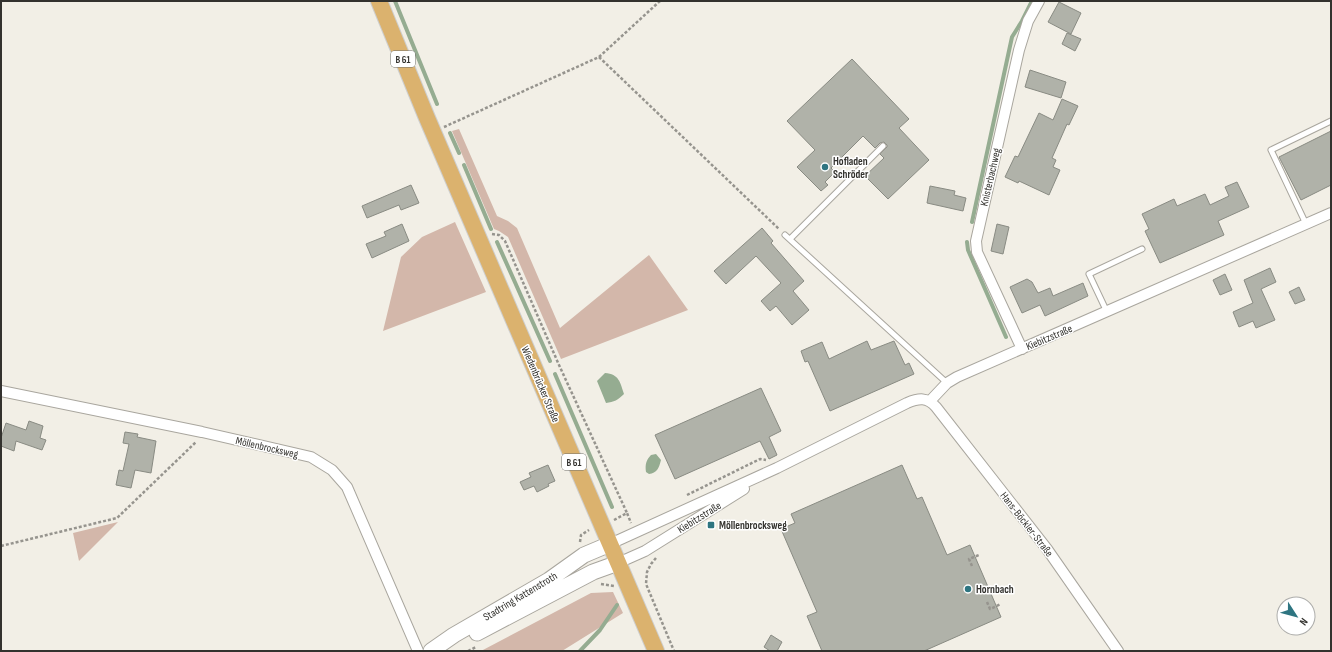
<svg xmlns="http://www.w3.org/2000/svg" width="1332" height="652" viewBox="0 0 1332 652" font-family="'Sofia Sans Condensed',sans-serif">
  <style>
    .green { fill: #d3b7aa }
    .water { fill: #95ac91 }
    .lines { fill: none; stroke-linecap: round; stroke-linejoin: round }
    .stream { stroke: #95ac91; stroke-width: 4 }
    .building { fill: #b0b2a9; stroke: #898b83 }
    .service-casing { stroke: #a9a69e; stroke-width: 7 }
    .minor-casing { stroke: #a9a69e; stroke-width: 12 }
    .secondary-casing { stroke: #a9a69e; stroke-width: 17 }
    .primary-casing { stroke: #cececd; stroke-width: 18 }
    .path { stroke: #96948e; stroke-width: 2.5; stroke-dasharray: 3 2; stroke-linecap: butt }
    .service { stroke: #fff; stroke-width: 5 }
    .minor { stroke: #fff; stroke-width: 10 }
    .secondary { stroke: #fff; stroke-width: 15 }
    .primary { stroke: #dbb26e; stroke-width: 16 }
    .poi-dot { fill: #2e7581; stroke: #fff; stroke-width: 1.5 }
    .labels { text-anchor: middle; stroke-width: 3; stroke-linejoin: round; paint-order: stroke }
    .shield { fill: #fff; stroke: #70706d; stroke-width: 1 }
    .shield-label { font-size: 10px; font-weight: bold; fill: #33322e }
    .poi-label { font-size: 11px; font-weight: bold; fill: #33322e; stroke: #fff; text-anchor: start }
    .street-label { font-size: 11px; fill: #33322e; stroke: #fff }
  </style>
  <rect width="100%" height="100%" fill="#f2efe6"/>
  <!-- green -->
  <path class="green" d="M459 129 497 216 508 221 517 228 560 328 649 255 688 310 561 359 508 237 499 231 494 229 452 131Z
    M455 222 486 292 383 331 401 257 422 237Z
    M118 522 79 561 73 533Z
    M613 592 623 613 562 651H481L591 593Z"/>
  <!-- water -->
  <path class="water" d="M605 373C619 374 620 382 624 394 618 400 614 402 606 403L597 381Z
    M656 454 661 460C659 468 657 473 649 474L646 472C645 465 646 460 651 455Z"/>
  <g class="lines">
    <!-- stream -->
    <path class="stream" d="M395 1 437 104
      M450 133 459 153
      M464 165 491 229
      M972 222 1012 37 1022 21 1032 1
      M497 242 550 361
      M967 242 968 250 1006 337
      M555 374 612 507
      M580 651 600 630 617 605"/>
  </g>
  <!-- building -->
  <path class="building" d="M1059 2 1081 13 1071 34 1048 22Z
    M1067 33 1081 39 1075 51 1062 44Z
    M852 59 909 119 899 128 929 160 888 199 865 176 884 158 880 154 887 147V145L884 142 880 143 875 148 863 136 831 168 835 172 825 182 828 185 821 191 797 167 815 150 787 121Z
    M1030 70 1066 82 1061 98 1025 87Z
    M1062 99 1078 106 1069 125 1067 124 1052 158 1056 160 1053 167 1060 170 1049 195 1019 181 1018 183 1005 177 1015 156 1018 157 1039 113 1053 120Z
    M1331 131V185L1301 200 1279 157Z
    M1237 182 1249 207 1218 221 1224 235 1160 263 1145 231 1149 229 1142 214 1174 199 1177 206 1205 194 1210 205 1229 196 1225 187Z
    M411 185 419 203 401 210 399 205 367 218 362 206Z
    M930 186 955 191 954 195 966 198 963 211 927 203Z
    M402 224 409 241 372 258 366 244 386 236 384 232Z
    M997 224 1009 227 1003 254 991 251Z
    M762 228 773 241 771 243 804 281 793 291 809 310 792 325 776 306 770 311 761 301 781 283 756 256 726 284 714 271Z
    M1270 268 1276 282 1261 289 1275 320 1256 328 1253 321 1239 327 1233 312 1253 303 1244 280Z
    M1225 274 1232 290 1220 295 1213 280Z
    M1027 279 1032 282 1038 293 1050 288 1053 296 1083 283 1088 296 1045 316 1040 305 1022 313 1010 287Z
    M1299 287 1305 300 1295 304 1289 292Z
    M867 341 871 350 894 341 905 365 909 363 914 374 830 411 808 361 805 362 801 351 822 342 829 359Z
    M761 388 781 431 769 437 777 455 769 459 760 441 675 479 655 435Z
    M29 421 43 426 40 438 46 440 42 450 16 441 14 451 1 446V438L6 423 26 430Z
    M125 432 138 434 137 437 156 441 151 473 135 470 131 488 116 485 119 470 123 471 129 444 123 443Z
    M548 465 555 481 548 484 549 486 537 492 534 486 524 490 520 482 531 477 529 473Z
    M902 465 917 499 922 497 947 555 970 545 1001 617 924 651H822L807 616 817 612 781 529 795 523 791 514Z
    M771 635 782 642 777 651H770L764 647Z"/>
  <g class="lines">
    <!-- service casing -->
    <g class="service-casing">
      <path id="service" d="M1306 224 1271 150 1331 121
        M785 235 947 383
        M790 239 883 146
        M1107 312 1089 274 1142 249"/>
    </g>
    <!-- minor casing -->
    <g class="minor-casing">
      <path id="minor" d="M1022 349 977 252 976 241 1019 50 1028 21 1039 1
        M1 391 202 432 311 457 332 470 347 487 418 651
        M930 401 947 383 957 377 1331 213
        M610 544 777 468 907 403C919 398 927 397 936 407L1047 549 1118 651
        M618 563 645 551 744 489"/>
    </g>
    <!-- secondary casing -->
    <g class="secondary-casing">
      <path id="secondary" d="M477 633 593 572 618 563
        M431 651 454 635 549 580 584 555 610 544"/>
    </g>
    <!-- primary casing -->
    <g class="primary-casing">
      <path id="primary" d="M379 1 427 118 656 651"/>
    </g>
    <!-- path -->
    <path class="path" d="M599 57 660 1
      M444 127 599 57 779 229
      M492 234 499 235 505 241 559 365 627 513
      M687 495 760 459 766 460
      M614 520 627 513 631 523
      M580 542 581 535 589 530
      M1 546 117 518 196 442
      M656 558 651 564 647 572 646 584 674 651
      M972 566 969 559 979 555
      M601 584 614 586
      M987 602 990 609 1001 604
      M468 651 476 647"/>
    <!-- service -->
    <use href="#service" class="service"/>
    <!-- minor -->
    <use href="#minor" class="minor"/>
    <!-- secondary -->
    <use href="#secondary" class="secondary"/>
    <!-- primary -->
    <use href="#primary" class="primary"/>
  </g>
  <!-- markers -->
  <g class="poi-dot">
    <circle cx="825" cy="167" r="4"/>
    <rect x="707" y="521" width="8" height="8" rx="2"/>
    <circle cx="968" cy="589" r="4"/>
  </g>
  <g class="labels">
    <!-- shield labels -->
    <g class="shield">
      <rect x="391" y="51" width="24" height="16" rx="3"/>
      <rect x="562" y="454" width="24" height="16" rx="3"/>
    </g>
    <g class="shield-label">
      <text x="403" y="63">B 61</text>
      <text x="574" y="466">B 61</text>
    </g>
    <!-- poi labels -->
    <g class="poi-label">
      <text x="833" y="165">Hofladen<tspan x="833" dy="13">Schröder</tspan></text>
      <text x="719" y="529">Möllenbrocksweg</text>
      <text x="976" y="593">Hornbach</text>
    </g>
    <!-- street labels -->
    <g class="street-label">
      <text transform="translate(990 177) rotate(-77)" y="4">Knisterbachweg</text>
      <text transform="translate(1049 337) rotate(-23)" y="4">Kiebitzstraße</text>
      <text transform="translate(541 384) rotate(67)" y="4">Wiedenbrücker Straße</text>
      <text transform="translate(267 447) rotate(13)" y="4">Möllenbrocksweg</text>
      <text transform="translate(699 517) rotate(-32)" y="4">Kiebitzstraße</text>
      <text transform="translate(1027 524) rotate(52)" y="4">Hans-Böckler-Straße</text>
      <text transform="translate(520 596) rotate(-31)" y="4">Stadtring Kattenstroth</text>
    </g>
  </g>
  <!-- border -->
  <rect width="1332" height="652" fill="none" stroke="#33322e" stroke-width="4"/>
  <!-- north arrow -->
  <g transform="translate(1296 616) rotate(126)"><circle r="19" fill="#ffffff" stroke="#adadab"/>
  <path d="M0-3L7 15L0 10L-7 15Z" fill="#2e7581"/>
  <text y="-6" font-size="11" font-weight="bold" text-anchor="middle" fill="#33322e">N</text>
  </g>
</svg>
